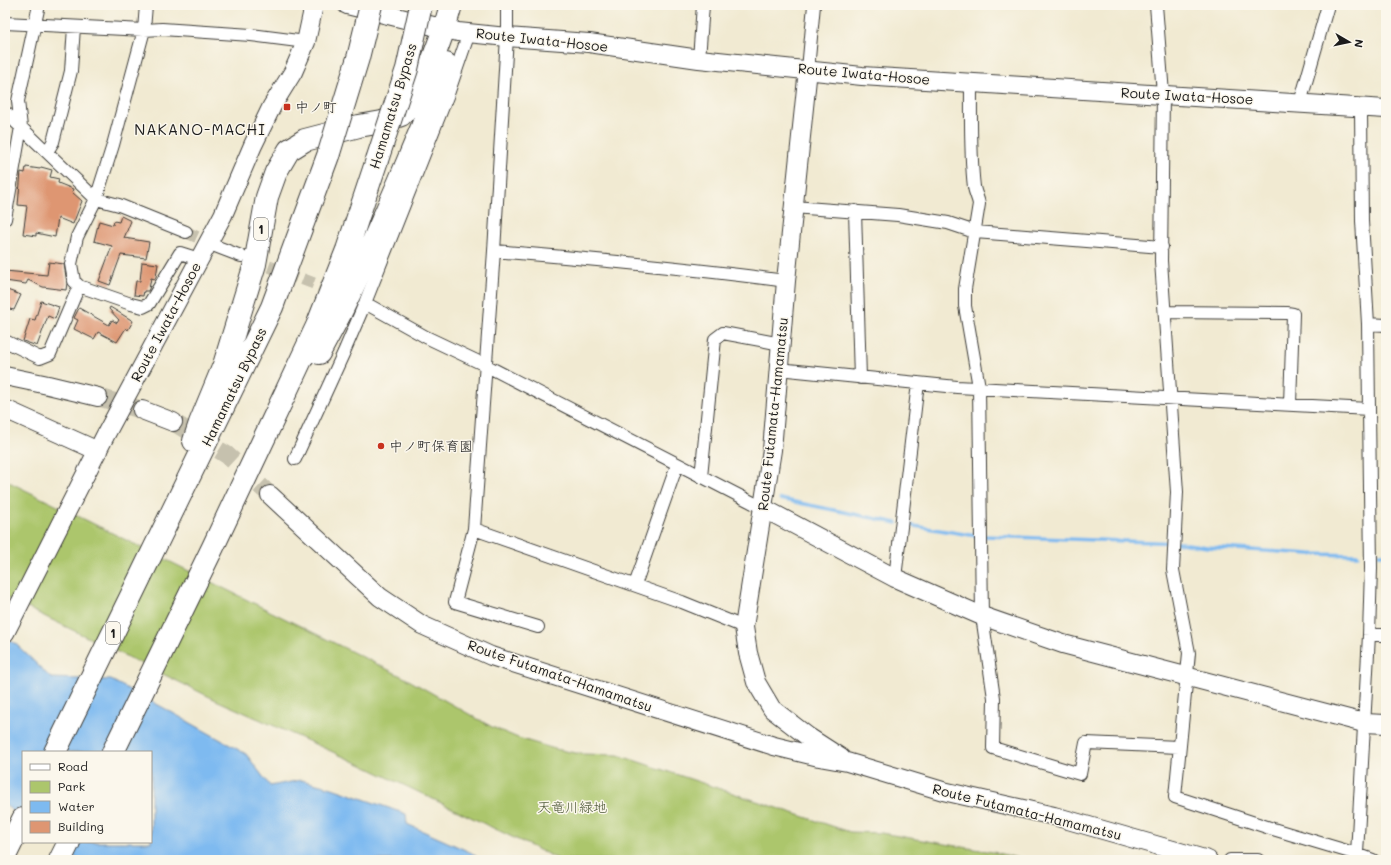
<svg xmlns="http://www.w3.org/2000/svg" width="1391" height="865" viewBox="0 0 1391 865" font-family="Mali,'Klee One',sans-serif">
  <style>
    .green { fill: #acc66c; stroke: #647144 }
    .water { fill: #7ebaf0; stroke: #4d6b86 }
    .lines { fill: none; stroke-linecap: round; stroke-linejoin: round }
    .stream { stroke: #7ebaf0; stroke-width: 3.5 }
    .building { fill: #de9672 }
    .street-tunnel { stroke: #c6c1ae; stroke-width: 12; stroke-dasharray: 12 6; stroke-linecap: butt }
    .secondary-tunnel { stroke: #c6c1ae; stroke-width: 18; stroke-dasharray: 18 9; stroke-linecap: butt }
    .street-casing { stroke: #3c3b37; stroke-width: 14 }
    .secondary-casing { stroke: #3c3b37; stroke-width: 20 }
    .highway-casing { stroke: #3c3b37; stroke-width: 24 }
    .street { stroke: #fff; stroke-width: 12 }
    .secondary { stroke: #fff; stroke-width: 18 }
    .highway { stroke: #fff; stroke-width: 22 }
    .highway-bridge-casing { stroke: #3c3b37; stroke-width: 24; stroke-linecap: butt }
    .highway-bridge { stroke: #fff; stroke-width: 22 }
    .poi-dot { fill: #c8321e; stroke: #fbf7ec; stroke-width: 1.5 }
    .labels { text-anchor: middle; stroke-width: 3; stroke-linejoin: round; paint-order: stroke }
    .shield { fill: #fbf7ec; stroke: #5f5e5a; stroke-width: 1 }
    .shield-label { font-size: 13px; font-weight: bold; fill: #1c1c1c }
    .street-label { font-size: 14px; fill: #1c1c1c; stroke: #fbf7ec }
    .poi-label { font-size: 14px; fill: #1c1c1c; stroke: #fbf7ec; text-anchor: start }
    .park-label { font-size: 14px; fill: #4e5838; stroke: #fbf7ec }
    .neighbourhood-label { font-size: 15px; letter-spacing: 1px; fill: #1c1c1c; stroke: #fbf7ec }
  </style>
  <rect width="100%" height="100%" fill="#fbf7ec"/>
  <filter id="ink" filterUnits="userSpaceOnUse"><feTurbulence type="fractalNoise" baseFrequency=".025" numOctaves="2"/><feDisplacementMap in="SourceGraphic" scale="8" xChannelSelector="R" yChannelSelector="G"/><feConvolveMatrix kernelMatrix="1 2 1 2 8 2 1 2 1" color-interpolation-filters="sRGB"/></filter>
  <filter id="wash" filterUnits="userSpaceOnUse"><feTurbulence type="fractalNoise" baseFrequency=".012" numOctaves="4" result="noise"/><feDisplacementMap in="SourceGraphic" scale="16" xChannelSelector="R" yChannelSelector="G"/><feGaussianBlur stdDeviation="0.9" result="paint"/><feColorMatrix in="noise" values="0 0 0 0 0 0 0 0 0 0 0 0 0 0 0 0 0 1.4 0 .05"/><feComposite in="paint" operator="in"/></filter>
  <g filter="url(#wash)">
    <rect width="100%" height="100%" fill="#f1ead2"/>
    <!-- green -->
    <path class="green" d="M5 480 405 678 492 727 518 738 555 749 581 754 618 755 850 832 881 833 998 853 1025 860H560L362 765 216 700 5 597Z"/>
    <!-- water -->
    <path class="water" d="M5 638 16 644 51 678 111 680 164 708 246 754 270 786 301 780 332 788 406 814 407 824 472 853 480 860H79L54 842H151V752H23V819L5 805Z"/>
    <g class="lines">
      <!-- stream -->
      <path class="stream" d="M780 499 897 523
        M908 525 977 536
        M984 536 1181 543 1207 547 1310 554 1358 555
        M1379 554H1386"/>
    </g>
    <g id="blocks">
      <!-- building -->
      <path class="building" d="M26 167 40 169 41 167 52 170 50 177 59 179 58 183 73 189 72 192 82 201 73 224 58 218 55 237 36 233V236L23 234 27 206 18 205 21 172 25 173Z
        M121 216 131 221 124 238 149 242 146 258 121 255 110 285 99 281 112 246 94 241 99 221 113 225 114 221 119 222Z
        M49 262 64 264 67 283 66 290 43 287 28 280 26 284 5 281V271L47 275Z
        M142 262 158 264 156 277 155 279 151 278 149 289 148 291H144L143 296 134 295 136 281H140Z
        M7 290 21 295 14 310 5 308Z
        M41 301 59 307 55 319 48 316 37 346 23 341 30 319 35 320Z
        M110 307 133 321 128 330 126 328 117 342 98 332 94 339 74 329 78 320 74 318 79 308 109 325 112 320 117 323 119 320 109 309Z"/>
    </g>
  </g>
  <g filter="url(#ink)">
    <use href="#blocks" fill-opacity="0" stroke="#3c3b37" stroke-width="1"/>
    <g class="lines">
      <!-- street-tunnel -->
      <path class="street-tunnel" d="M186 232 214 245
        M252 260 365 303"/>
      <!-- secondary-tunnel -->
      <path class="secondary-tunnel" d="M98 397 142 410
        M173 422 227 455 270 495"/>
      <!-- street casing -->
      <g class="street-casing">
        <path id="street" d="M1156 5 1163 94 1161 261 1177 492 1173 570 1189 653 1175 797 1273 829 1357 854 1373 860
          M5 23 144 30 162 29 251 35 306 42
          M699 59 703 5
          M808 69 814 5
          M971 83C971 117 970 153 974 187 975 193 978 198 979 204L965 289V306L979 387 982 616 994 698 993 748 1080 774 1086 743 1179 747
          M1300 103 1328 5
          M1361 108 1362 221 1368 324
          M5 112 96 199 119 205 186 232
          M47 152 53 142 71 71 74 27
          M793 207 898 215 948 223 975 232 1162 247
          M855 211 860 378
          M5 219 21 127 18 101 39 5
          M215 246 241 256
          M494 251 507 37V5
          M79 286 74 281 71 264 77 237 96 199 113 145 144 30 146 5
          M365 303 426 337 485 365 763 508
          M1165 312 1287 313 1293 314 1290 404
          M5 341 40 358 50 354 79 286 131 304 143 307 149 304 180 253 199 259
          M778 369 957 387 1369 409 1368 324 1386 325
          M295 459 344 352 365 303 448 94 469 33
          M701 477 715 339 723 333 781 344
          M474 529 682 602 744 627
          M895 578 918 383
          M635 585 677 465
          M538 627 455 602 474 529 494 251C592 259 689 268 786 281
          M1369 635H1386
          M1230 860H1258
          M1355 860 1357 854 1369 635 1371 568 1369 409"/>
      </g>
      <!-- secondary casing -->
      <g class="secondary-casing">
        <path id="secondary" d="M347 5 458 32 507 37 589 43 699 59 862 76 1386 109
          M808 69 786 281 772 450 744 627 748 653 756 682 772 709 807 736 841 758
          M5 376 48 385 98 397
          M5 409 98 451
          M142 410 173 422
          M270 495 380 597 422 625 491 656 774 746 819 757 847 762 943 791 1054 816 1208 860
          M763 508 895 578 982 616 1063 644 1364 723 1386 724
          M5 633 106 434 223 215 253 145 272 106 293 72 306 42 314 5"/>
      </g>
      <!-- highway casing -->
      <g class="highway-casing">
        <path id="highway" d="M319 353 340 314 359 274 399 182 422 127 446 64
          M194 441 200 423 224 365 255 264 267 197 276 172 289 150 305 140 359 126 382 122 401 115 413 101 426 78 444 29 451 5
          M55 752 272 307 329 153
          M113 752 213 547 317 326 347 250 377 160
          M5 856 23 819
          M60 860 69 842"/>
      </g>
      <!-- street -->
      <use href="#street" class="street"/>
      <!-- secondary -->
      <use href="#secondary" class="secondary"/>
      <!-- highway -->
      <use href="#highway" class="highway"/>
      <!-- highway-bridge casing -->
      <g class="highway-bridge-casing">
        <path id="highway-bridge" d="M329 153 358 58 371 5
          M377 160 407 69 421 5"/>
      </g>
      <!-- highway-bridge -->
      <use href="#highway-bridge" class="highway-bridge"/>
    </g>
  </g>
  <!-- markers -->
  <g class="poi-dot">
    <rect x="283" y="103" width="8" height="8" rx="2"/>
    <circle cx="381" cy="446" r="4"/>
  </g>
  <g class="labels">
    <!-- shield labels -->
    <g class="shield">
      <rect x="254" y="218" width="14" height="22" rx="3"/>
      <rect x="106" y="622" width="14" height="22" rx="3"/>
    </g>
    <g class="shield-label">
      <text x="261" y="234">1</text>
      <text x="113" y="638">1</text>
    </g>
    <!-- street labels -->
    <g class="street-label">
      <text transform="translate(542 40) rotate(6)" y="5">Route Iwata-Hosoe</text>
      <text transform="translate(864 74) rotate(5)" y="5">Route Iwata-Hosoe</text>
      <text transform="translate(1187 96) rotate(3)" y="5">Route Iwata-Hosoe</text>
      <text transform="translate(393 106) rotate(-73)" y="5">Hamamatsu Bypass</text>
      <text transform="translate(166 322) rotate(-62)" y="5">Route Iwata-Hosoe</text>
      <text transform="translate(234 387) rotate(-64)" y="5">Hamamatsu Bypass</text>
      <text transform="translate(773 414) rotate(-84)" y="5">Route Futamata-Hamamatsu</text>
      <text transform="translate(560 676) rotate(19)" y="5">Route Futamata-Hamamatsu</text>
      <text transform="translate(1027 812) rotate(14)" y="5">Route Futamata-Hamamatsu</text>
    </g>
    <!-- poi labels -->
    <g class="poi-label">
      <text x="295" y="112">中ノ町</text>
      <text x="389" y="451">中ノ町保育園</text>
    </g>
    <!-- park labels -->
    <g class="park-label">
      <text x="572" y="812">天竜川緑地</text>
    </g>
    <!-- neighbourhood labels -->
    <g class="neighbourhood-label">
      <text x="200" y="135">NAKANO-MACHI</text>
    </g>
  </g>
  <!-- margin -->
  <rect width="1391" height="865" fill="none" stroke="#fbf7ec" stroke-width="20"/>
  <!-- legend -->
  <rect x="22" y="751" width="130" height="92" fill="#fbf7ec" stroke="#a29f99"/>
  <rect x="30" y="764" width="20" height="6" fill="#ffffff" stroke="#a29f99"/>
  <text x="58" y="771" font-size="12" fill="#1c1c1c">Road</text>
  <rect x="30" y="781" width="20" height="12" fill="#acc66c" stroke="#a29f99"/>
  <text x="58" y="791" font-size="12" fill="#1c1c1c">Park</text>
  <rect x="30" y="801" width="20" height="12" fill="#7ebaf0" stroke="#a29f99"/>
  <text x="58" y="811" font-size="12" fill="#1c1c1c">Water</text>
  <rect x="30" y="821" width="20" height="12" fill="#de9672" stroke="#a29f99"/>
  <text x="58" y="831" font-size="12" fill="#1c1c1c">Building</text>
  <!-- north arrow -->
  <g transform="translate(1349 42) rotate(99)" stroke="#fbf7ec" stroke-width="3" paint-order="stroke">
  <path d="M0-3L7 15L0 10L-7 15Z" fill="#1c1c1c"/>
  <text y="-6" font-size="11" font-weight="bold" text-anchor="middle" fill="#1c1c1c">N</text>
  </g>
</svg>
